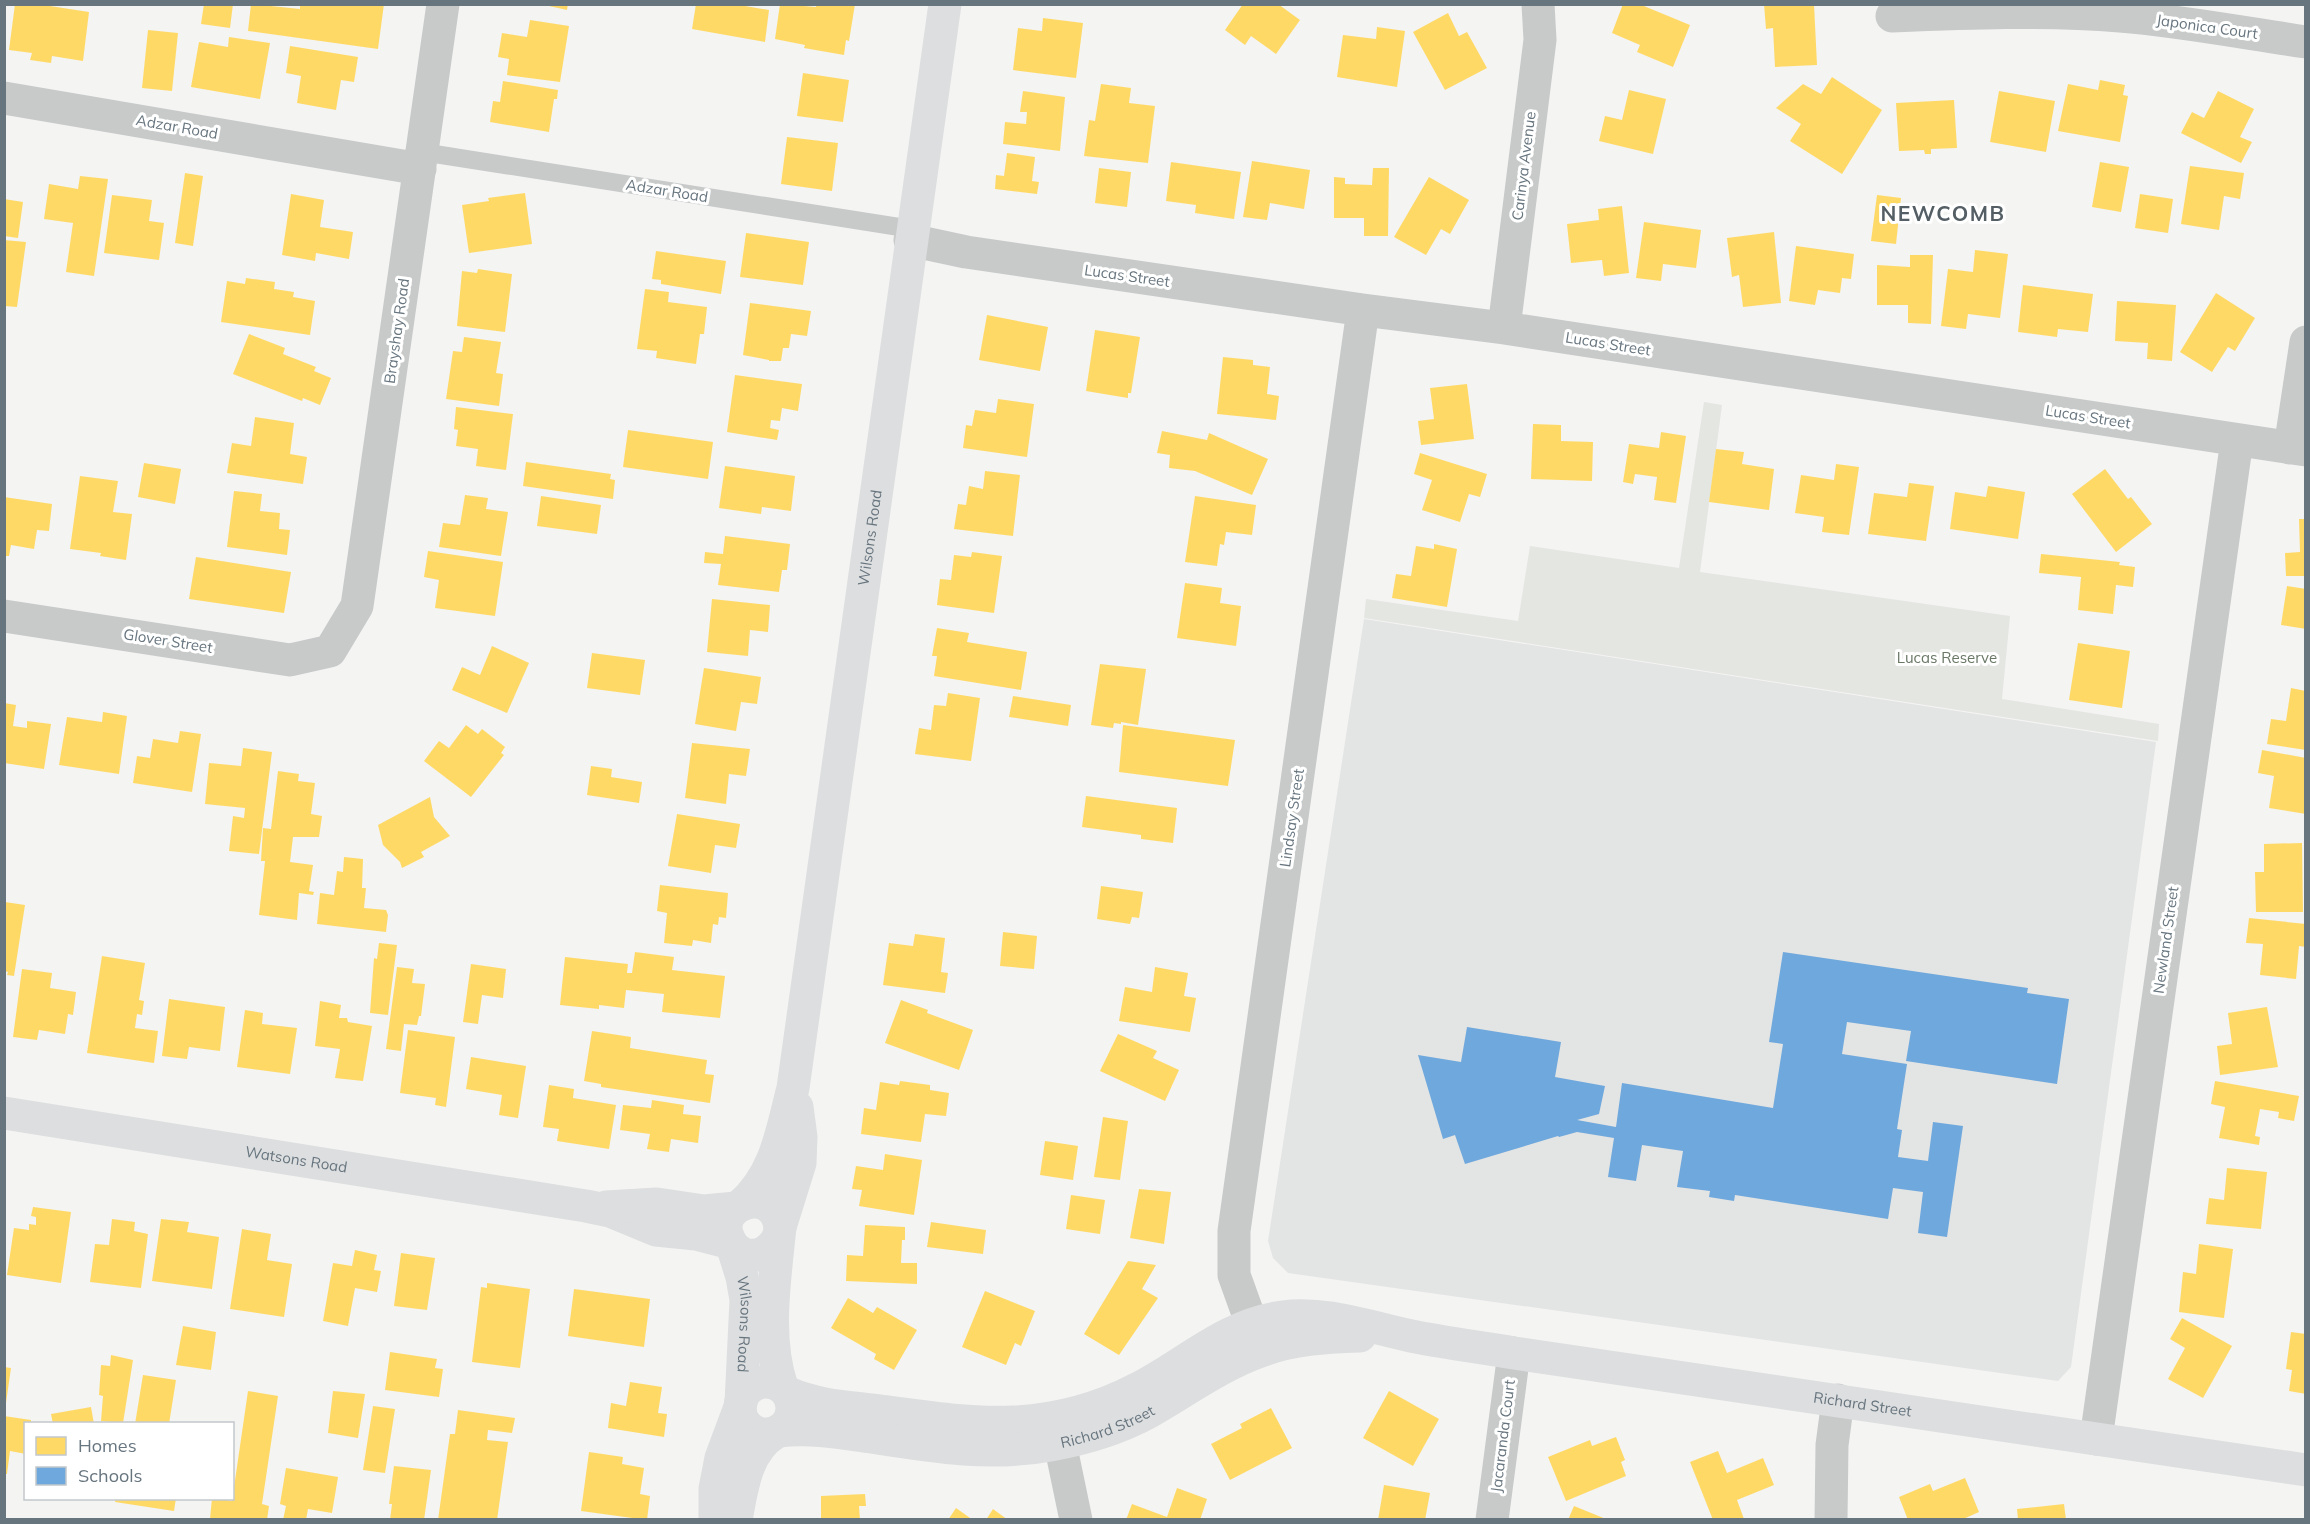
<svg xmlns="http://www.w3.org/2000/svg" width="2310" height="1524" viewBox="0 0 2310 1524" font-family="Mulish,sans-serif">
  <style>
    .built { fill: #e3e4e4 }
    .green { fill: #e4e6e2 }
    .homes { fill: #ffd966 }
    .schools { fill: #6fa8dc }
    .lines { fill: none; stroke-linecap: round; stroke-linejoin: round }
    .lane { stroke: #c8caca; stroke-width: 18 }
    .street { stroke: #c8caca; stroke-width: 33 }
    .secondary { stroke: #dddedf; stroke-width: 33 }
    .labels { text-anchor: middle; stroke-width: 6; stroke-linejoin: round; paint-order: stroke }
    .street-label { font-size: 15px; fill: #67757f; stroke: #fff }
    .park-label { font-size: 15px; fill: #697765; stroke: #fff }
    .district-label { font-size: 21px; font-weight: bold; letter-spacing: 1.5px; fill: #545e65; stroke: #fff }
  </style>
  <rect width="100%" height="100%" fill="#f4f4f3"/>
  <!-- built -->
  <path class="built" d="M1364 619 2156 742 2071 1367 2058 1381 1288 1273 1273 1258 1268 1241Z"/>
  <!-- green -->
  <path class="green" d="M1704 402 1722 405 1700 572 2010 616 2002 699 2159 724 2158 741 1364 618 1366 599 1518 621 1530 546 1679 568Z"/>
  <!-- homes -->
  <path class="homes" d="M15 4H37L89 12 83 61 52 56 51 63 30 60 32 53 9 50Z
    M204 4H233L230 28 201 24Z
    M251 4 300 9V4H384L378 49 248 31Z
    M540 4H568L567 10Z
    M696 4H745V6L769 10 765 42 692 29Z
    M780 4 816 7V4H855L849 41 846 40 844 55 804 48 805 45 775 39Z
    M1243 4H1278L1300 20 1276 54 1251 36 1245 45 1225 30Z
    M1623 4H1639L1690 25 1673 67 1637 52 1640 45 1612 33Z
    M1764 4H1814L1817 65 1775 67 1773 28 1766 29Z
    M1448 13 1459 36 1467 32 1487 68 1445 90 1413 32Z
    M1043 18 1083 23 1076 78 1013 70 1018 28 1042 31Z
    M530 20 569 26 560 82 507 75 509 59 498 57 502 33 527 37Z
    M1377 27 1405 31 1397 87 1337 77 1343 35 1376 39Z
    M148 30 178 33 172 91 142 88Z
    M229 37 270 43 260 99 191 87 199 42 228 47Z
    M290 46 358 57 354 82 341 80 336 110 297 103 301 76 286 73Z
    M803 73 849 80 843 122 797 116Z
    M1832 77 1882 110 1842 174 1790 141 1801 124 1776 108 1803 84 1821 94Z
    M2100 80 2125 85 2123 95 2128 96 2120 142 2058 131 2068 84 2098 90Z
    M503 81 558 90 557 99H554L549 132 490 122 493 101 500 102Z
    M1101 84 1131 88 1129 103 1155 106 1148 163 1084 156 1089 120 1095 121Z
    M1629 90 1666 99 1653 154 1599 141 1605 116 1622 120Z
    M1023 91 1065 97 1060 151 1003 144 1005 122 1026 124 1027 112H1020Z
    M1999 91 2055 101 2046 152 1990 142Z
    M2218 91 2254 109 2240 137 2252 142 2241 163 2181 133 2192 112 2204 118Z
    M1954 100 1957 148 1931 149V154H1925L1924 150 1899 151 1896 103Z
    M787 137 838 143 832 191 781 184Z
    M1007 153 1035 157 1032 181 1039 182 1037 194 995 189 996 175 1004 176Z
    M1252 161 1310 170 1304 209 1270 203 1267 220 1243 217Z
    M1171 162 1241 172 1234 219 1195 213 1196 205 1166 201Z
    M2100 162 2129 167 2121 212 2092 207Z
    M2190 166 2244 173 2240 199 2224 196 2219 230 2181 224Z
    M1099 168 1131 172 1127 207 1095 203Z
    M1373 168H1389L1388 236H1364V218H1334V177L1345 178V184L1372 185Z
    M185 173 203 176 193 246 175 243Z
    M80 176 108 179 94 276 66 272 73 223 44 219 49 184 78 189Z
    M1429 177 1469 200 1450 234 1441 229 1426 255 1394 237Z
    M525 193 532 244 469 253 462 205 489 201 488 198Z
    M291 194 324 200 320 227 353 232 349 259 316 253 315 261 282 255Z
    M2140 194 2173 199 2168 233 2135 228Z
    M112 195 152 200 149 221 164 223 159 260 104 253Z
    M1877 195 1901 198 1896 244 1871 241Z
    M4 199 23 202 18 238 4 236Z
    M1622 206 1629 273 1604 276 1602 260 1571 263 1567 224 1599 220 1598 209Z
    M1644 222 1701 230 1696 268 1663 264 1661 281 1636 278Z
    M1774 232 1781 303 1743 307 1739 275 1732 277 1727 238Z
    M746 233 809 242 803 285 740 277Z
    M4 240 26 242 17 307 4 306Z
    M1796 246 1854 254 1851 279 1842 278 1840 293 1818 290 1815 305 1789 301Z
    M1975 250 2008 254 2000 318 1968 314 1966 329 1941 326 1948 269 1973 272Z
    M656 251 726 261 721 294 661 284V280L652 279Z
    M1910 255H1933L1931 324 1908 323V305H1877V265L1910 267Z
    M478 269 512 274 505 332 457 326 462 271 477 273Z
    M246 278 275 282 274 289 294 292 293 297 315 301 310 335 221 322 227 281 245 284Z
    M2023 285 2093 294 2088 332 2058 329 2057 337 2018 332Z
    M645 289 669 292 668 302 707 307 704 334H700L696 364 656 358 657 351 637 349Z
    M2216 293 2255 318 2235 351 2228 347 2212 372 2180 352Z
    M2117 301 2176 305 2172 361 2147 359 2148 343 2115 341Z
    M750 303 811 311 807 336 791 334 789 348H783L781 361H769V360L743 355Z
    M987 315 1048 327 1040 371 979 360Z
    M1095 330 1140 337 1131 393H1128V398L1086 391Z
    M249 334 285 348 283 354 316 367 314 371 331 378 320 405 303 398 302 401 233 374Z
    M464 337 501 342 496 373 503 374 499 406 446 399 453 351 462 352Z
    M1223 357 1253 360V365L1270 367 1267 394 1279 396 1276 420 1217 414Z
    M735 375 802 384 798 411 782 408 780 421 771 420 770 428 779 430 777 440 727 432Z
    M1467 384 1474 439 1421 445 1418 421 1434 419 1430 388Z
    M998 399 1034 404 1027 457 963 448 966 425 972 426 975 410 996 413Z
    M456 407 513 414 506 470 476 466 478 449 456 446 458 430 454 429Z
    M255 417 294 423 290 454 307 457 303 484 227 473 232 443 251 446Z
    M1533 424 1561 425V441L1593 442 1592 481 1531 479Z
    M628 430 713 442 708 479 623 467Z
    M1162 431 1207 440 1209 433 1268 459 1252 495 1195 471 1169 468 1170 455 1157 453Z
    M1661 432 1686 436 1676 503 1654 500 1657 477 1635 474 1633 484 1623 482 1629 444 1659 448Z
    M1716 449 1744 452 1742 464 1774 469 1769 510 1709 502Z
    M1420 453 1487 474 1480 497 1469 494 1460 522 1422 510 1432 480 1414 474Z
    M526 462 611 474 610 479 615 480 613 499 523 486Z
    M144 463 181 469 175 504 138 497Z
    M1836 464 1859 467 1849 535 1822 532 1824 517 1795 513 1801 475 1834 480Z
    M725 466 795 476 791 511 762 507 761 514 719 508Z
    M2105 469 2128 499 2131 497 2152 524 2116 552 2072 494Z
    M985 471 1020 475 1013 536 954 529 958 504 966 505 969 486 983 489Z
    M80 476 118 481 113 512 132 514 126 560 100 556 101 553 70 549Z
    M1909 483 1934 486 1926 541 1868 534 1874 493 1907 497Z
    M1988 486 2025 492 2018 539 1950 529 1955 492 1986 497Z
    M234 491 262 494 260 511 280 513 279 529 290 530 287 555 227 547Z
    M465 495 488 498 486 509 508 512 501 556 439 547 443 523 460 525Z
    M541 496 601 505 597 534 537 526Z
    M1195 496 1256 505 1252 535 1226 532 1224 545 1220 544 1217 566 1185 562Z
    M4 497 52 504 49 531 37 530 34 549 11 545 9 556H4Z
    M2299 519H2306V576H2286L2285 553 2300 552Z
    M725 536 790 544 787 570H782L779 592 718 585 721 564 704 563 705 552 723 554Z
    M1434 544 1457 549 1447 607 1392 598 1396 574 1411 576 1416 546 1434 549Z
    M428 551 503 562 495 616 435 608 439 580 424 577Z
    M972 552 1002 556 994 613 937 605 940 579 951 580 954 555 971 557Z
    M2041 554 2120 562 2119 565 2135 567 2133 587 2116 585 2113 614 2078 610 2081 577 2039 573Z
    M196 557 291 572 284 613 189 599Z
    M1185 583 1222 588 1220 603 1241 606 1236 646 1177 638Z
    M2287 586 2306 589V629L2281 625Z
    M712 599 770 605 768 632 750 630 748 656 707 652Z
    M937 628 969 633 967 642 1027 652 1021 690 934 676 937 656H932Z
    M2078 643 2130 651 2122 708 2069 700Z
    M492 646 529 663 507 713 452 690 462 667 480 675Z
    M592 653 645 660 640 695 587 688Z
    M1100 664 1146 669 1138 725 1121 722V724L1114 723 1113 728 1091 725Z
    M704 668 761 677 757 704 741 702 736 731 695 724Z
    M2291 688 2306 691V750L2267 744 2271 719 2286 721Z
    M948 693 980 698 971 761 915 754 919 728 931 730 934 705 946 706Z
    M1013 696 1071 705 1068 726 1009 717Z
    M4 703 16 705 13 726 27 728V721L51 724 44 769 4 763Z
    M103 712 127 716 119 774 59 765 67 717 102 722Z
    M466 725 478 734 482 729 505 747 501 753 504 755 471 797 424 761 439 741 449 748Z
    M1123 725 1235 740 1228 786 1119 772Z
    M180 731 201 734 192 792 133 783 137 756 150 758 153 739 178 743Z
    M692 743 750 749 746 776 729 774 726 804 685 798Z
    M243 748 272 752 259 854 229 851 233 816 244 818 245 808 205 804 209 763 241 766Z
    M2262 750 2306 758V814L2269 808 2274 776 2258 773Z
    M591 766 612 769 611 777 642 782 639 803 587 795Z
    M278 771 299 774 298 781 315 783 311 814 322 816 319 837H293L290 862 313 865 309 891 314 892 313 895 299 893 297 920 259 915 265 861H261L263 828 271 829Z
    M1086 796 1177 808 1173 843 1141 839V835L1082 827Z
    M430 797 434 817 450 836 421 852 424 857 402 868 400 862 383 845 378 825Z
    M677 814 740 824 736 848 715 845 711 873 668 866Z
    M2302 843 2303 912H2256L2255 872H2264V844Z
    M344 857 363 859 362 888H366L364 908 386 910 388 915 386 932 317 924 320 893 334 895 337 871 343 872Z
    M660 885 728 893 726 918 719 917 718 925 713 924 711 943 693 940 692 946 664 943 667 913 657 911Z
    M1101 886 1143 892 1139 918 1132 917 1130 924 1097 919Z
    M5 902 25 905 14 976 7 975 8 972 4 971Z
    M2249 918 2306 924V947L2299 946 2296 979 2260 975 2263 944 2246 943Z
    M1003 932 1037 936 1034 969 1000 966Z
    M915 934 945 938 941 972 948 973 945 993 883 985 889 943 913 946Z
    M379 943 397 945 388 1015 370 1013 374 958 377 959Z
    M635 952 674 957 672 970 725 976 720 1018 662 1012 664 994 626 990 624 1008 599 1005V1009L560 1005 565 957 628 964 627 973H632Z
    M102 956 145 963 139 1000 144 1001 142 1015 137 1014 135 1028 158 1031 154 1063 87 1053Z
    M471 964 506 969 503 998 482 995 478 1024 463 1022Z
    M397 967 414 969 412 983 425 984 421 1016H419L417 1025 404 1024 401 1051 386 1049Z
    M1155 967 1188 973 1184 996 1196 998 1190 1032 1119 1021 1125 987 1152 992Z
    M22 969 52 973 50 988 76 992 73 1015 68 1014 65 1034 39 1030 37 1040 13 1037Z
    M169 999 225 1007 220 1051 189 1047 187 1059 162 1056Z
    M901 1000 928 1010 927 1013 973 1030 959 1070 885 1043Z
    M320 1001 341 1005 339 1018H347L348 1022 372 1026 363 1081 335 1078 340 1049 315 1046Z
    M2267 1007 2278 1067 2220 1075 2217 1046 2232 1044 2228 1013Z
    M245 1010 263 1013 262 1024 297 1028 290 1074 237 1067Z
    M408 1030 455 1037 446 1107 435 1105 436 1098 400 1093Z
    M592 1031 631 1037 630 1048 707 1060 705 1074 714 1075 710 1103 601 1087V1084L584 1081Z
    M1118 1034 1157 1051 1153 1058 1179 1070 1165 1101 1100 1071Z
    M471 1057 526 1066 518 1118 499 1115 502 1095 466 1089Z
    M900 1081 930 1085V1090L949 1093 946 1116 925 1114 921 1142 861 1134 864 1108 876 1110 880 1082 899 1085Z
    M2215 1081 2299 1096 2294 1121 2278 1118 2279 1112 2260 1109 2255 1136 2260 1137 2259 1145 2219 1138 2225 1107 2211 1104Z
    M549 1085 574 1089 573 1098 616 1105 609 1149 557 1141 559 1129 543 1127Z
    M652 1100 684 1105 683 1114 701 1116 698 1143 671 1139 669 1152 647 1149 650 1134 620 1130 623 1105 651 1108Z
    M1103 1117 1128 1121 1120 1180 1094 1177Z
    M1045 1141 1078 1146 1073 1180 1040 1175Z
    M885 1154 922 1160 914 1215 859 1206 862 1190 852 1189 856 1166 883 1170Z
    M2227 1168 2267 1172 2261 1229 2206 1224 2209 1198 2224 1200Z
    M1139 1189 1171 1192 1164 1244 1130 1238Z
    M1071 1195 1105 1200 1100 1234 1066 1229Z
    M33 1207 71 1212 61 1283 7 1275 14 1228 29 1230V1224L36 1225V1217L31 1216Z
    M112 1219 135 1222 134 1231 148 1234 141 1288 90 1282 95 1244 109 1245Z
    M161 1219 189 1222 187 1232 219 1237 212 1289 152 1281Z
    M931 1222 986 1230 983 1254 927 1247Z
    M865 1225 905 1227V1240H902L901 1263H917V1284L846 1281 847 1255 863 1256Z
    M242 1229 271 1234 267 1260 292 1264 284 1317 230 1309Z
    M2199 1244 2233 1249 2224 1318 2179 1312 2183 1272 2196 1274Z
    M355 1250 377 1255 374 1270 381 1271 377 1292 355 1288 348 1326 323 1321 333 1263 352 1266Z
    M401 1253 435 1258 427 1310 394 1306Z
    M1128 1261 1156 1265 1142 1289 1158 1298 1119 1355 1084 1334Z
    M487 1283 530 1289 520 1368 472 1362 481 1287 487 1288Z
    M574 1289 650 1299 644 1347 568 1336Z
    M985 1291 1035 1311 1021 1346 1015 1343 1006 1365 962 1347Z
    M848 1298 873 1313 877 1307 917 1330 894 1370 874 1359 876 1354 831 1328Z
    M2182 1318 2232 1346 2203 1398 2168 1379 2185 1348 2170 1339Z
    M183 1326 216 1332 211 1370 176 1365Z
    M2291 1332 2306 1334V1394L2289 1391 2292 1370 2286 1369Z
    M390 1352 437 1359 435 1368 443 1369 439 1397 385 1390Z
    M111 1355 133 1360 123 1423 101 1421 103 1396 99 1395 101 1365 110 1366Z
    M4 1367 11 1368 6 1403 4 1402Z
    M143 1375 176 1380 169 1424H135Z
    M630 1382 662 1387 658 1413 667 1414 664 1437 608 1428 611 1403 626 1406Z
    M248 1391 278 1396 262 1504 269 1506 267 1520 210 1519 212 1498 232 1501Z
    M333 1391 365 1394 358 1438 328 1433Z
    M1389 1391 1439 1419 1413 1466 1363 1438Z
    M373 1406 395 1409 385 1473 363 1470Z
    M91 1407 94 1424H53L51 1414Z
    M1271 1408 1292 1448 1230 1480 1211 1444 1242 1428 1240 1424Z
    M458 1410 515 1418 512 1433 488 1430 487 1440 508 1442 497 1520H438L450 1434H455Z
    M4 1416 31 1420V1424H26V1454L10 1451 7 1474H4Z
    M1616 1437 1625 1460 1621 1462 1626 1476 1566 1501 1548 1457 1590 1440 1592 1446Z
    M1718 1451 1727 1473 1763 1458 1774 1485 1737 1500 1744 1519 1742 1520H1713L1690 1462Z
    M589 1452 623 1457 622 1464 644 1468 640 1494 650 1496 647 1520 581 1511Z
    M394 1466 431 1470 424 1520H390L392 1504H389Z
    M286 1468 338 1477 332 1513 308 1509 306 1520H283L286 1506 280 1504Z
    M1965 1478 1979 1512 1961 1520H1908L1899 1497 1930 1484 1933 1491Z
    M1384 1485 1430 1493 1425 1520H1378Z
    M1177 1488 1207 1499 1200 1520H1126L1132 1504 1167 1517Z
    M865 1494 866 1506H859L860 1520H821V1496Z
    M116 1498H176L174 1511 115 1502Z
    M2064 1504 2066 1520H2018L2017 1509Z
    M1574 1506 1606 1519V1520H1568Z
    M956 1508 973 1520H948Z
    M993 1509 1008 1520H986Z"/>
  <!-- schools -->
  <path class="schools" d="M1783 952 2028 988 2027 993 2069 999 2057 1084 1906 1061 1911 1031 1847 1022 1842 1054 1907 1064 1897 1129 1902 1130 1898 1157 1928 1161 1933 1122 1963 1126 1947 1237 1918 1233 1923 1192 1893 1188 1888 1219 1735 1195 1734 1201 1709 1197 1710 1191 1677 1187 1683 1151 1642 1145 1636 1181 1608 1177 1614 1138 1577 1132 1559 1137 1558 1136 1465 1164 1455 1135 1443 1139 1418 1055 1461 1062 1467 1027 1561 1042 1555 1077 1605 1086 1599 1114 1577 1120 1616 1127 1622 1083 1773 1108 1783 1044 1769 1042Z"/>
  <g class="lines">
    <!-- lane -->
    <path class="lane" d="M422 152 912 229"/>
    <!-- street -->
    <path class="street" d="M1892 16C1968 13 2045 10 2120 16 2182 21 2244 33 2306 42
      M4 98 420 169
      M910 240 966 252 1363 310 1504 328 2306 450
      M1504 328 1540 40 1538 4
      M2290 448 2306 342
      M4 616 290 660 330 651 357 606 443 4
      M1252 1325 1234 1275V1231L1363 310
      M2096 1439 2237 440
      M1060 1443 1076 1520
      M1492 1520 1514 1353
      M1831 1520 1832 1445 1838 1400"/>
    <!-- secondary -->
    <g class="secondary">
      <path id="s1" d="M4 1113 586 1206 610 1211 656 1230 696 1234 731 1243"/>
      <path id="s2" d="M741 1205C776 1175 782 1130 793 1088L945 4"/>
      <path d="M606 1207 657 1204 704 1211 736 1208"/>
      <path d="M780 1227 800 1163 801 1137 797 1107"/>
      <path d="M779 1235C773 1250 758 1260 742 1253 736 1250 731 1245 729 1239 712 1204 774 1183 780 1227 775 1279 765 1337 782 1387"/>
      <path id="s3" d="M732 1245 742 1277 746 1300 741 1403"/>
      <circle cx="766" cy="1408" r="26"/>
      <path id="s4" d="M788 1393C818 1406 849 1407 881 1411 975 1424 1048 1435 1137 1389 1186 1364 1225 1325 1282 1317 1326 1311 1368 1327 1411 1336 1445 1343 1480 1347 1514 1353L2306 1470"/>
      <path id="s5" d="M778 1431C813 1427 842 1433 877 1438 934 1447 993 1456 1050 1445 1084 1439 1118 1429 1149 1412 1186 1391 1221 1365 1261 1351 1291 1339 1327 1337 1360 1336"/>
      <path d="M715 1520V1489L721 1458 740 1407"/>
      <path d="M736 1520C742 1488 746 1451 775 1433"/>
    </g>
  </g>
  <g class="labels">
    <!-- street labels -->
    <g class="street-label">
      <text transform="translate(2207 27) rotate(8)" y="5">Japonica Court</text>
      <text transform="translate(177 127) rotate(10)" y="5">Adzar Road</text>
      <text transform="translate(1524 166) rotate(-83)" y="5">Carinya Avenue</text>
      <text transform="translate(667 191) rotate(9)" y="5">Adzar Road</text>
      <text transform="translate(1127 276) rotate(8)" y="5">Lucas Street</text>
      <text transform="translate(397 331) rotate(-82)" y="5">Brayshay Road</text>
      <text transform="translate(1608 344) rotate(9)" y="5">Lucas Street</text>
      <text transform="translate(2088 417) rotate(9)" y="5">Lucas Street</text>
      <text dy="5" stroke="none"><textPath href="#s2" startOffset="686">Wilsons Road</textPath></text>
      <text transform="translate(168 641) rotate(9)" y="5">Glover Street</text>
      <text transform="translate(1292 818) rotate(-82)" y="5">Lindsay Street</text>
      <text transform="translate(2166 940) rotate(-82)" y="5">Newland Street</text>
      <text dy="5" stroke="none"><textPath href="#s1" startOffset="296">Watsons Road</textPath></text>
      <text dy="5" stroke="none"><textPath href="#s3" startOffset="81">Wilsons Road</textPath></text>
      <text dy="5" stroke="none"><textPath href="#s4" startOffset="1108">Richard Street</textPath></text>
      <text dy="5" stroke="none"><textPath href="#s5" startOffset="334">Richard Street</textPath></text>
      <text transform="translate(1503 1436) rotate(-83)" y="5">Jacaranda Court</text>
    </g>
    <!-- park labels -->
    <g class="park-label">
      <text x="1947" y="663">Lucas Reserve</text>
    </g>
    <!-- district labels -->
    <g class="district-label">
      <text x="1943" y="221">NEWCOMB</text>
    </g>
  </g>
  <!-- border -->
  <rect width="2310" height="1524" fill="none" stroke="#67757f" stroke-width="12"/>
  <!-- legend -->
  <rect x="24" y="1422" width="210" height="78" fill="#ffffff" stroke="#c2c8cc" stroke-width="1.5"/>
  <rect x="36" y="1437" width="30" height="18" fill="#ffd966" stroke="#c2c8cc" stroke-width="1.5"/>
  <text x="78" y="1452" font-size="18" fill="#67757f">Homes</text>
  <rect x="36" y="1467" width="30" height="18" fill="#6fa8dc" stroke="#c2c8cc" stroke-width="1.5"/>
  <text x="78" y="1482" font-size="18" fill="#67757f">Schools</text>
</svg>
